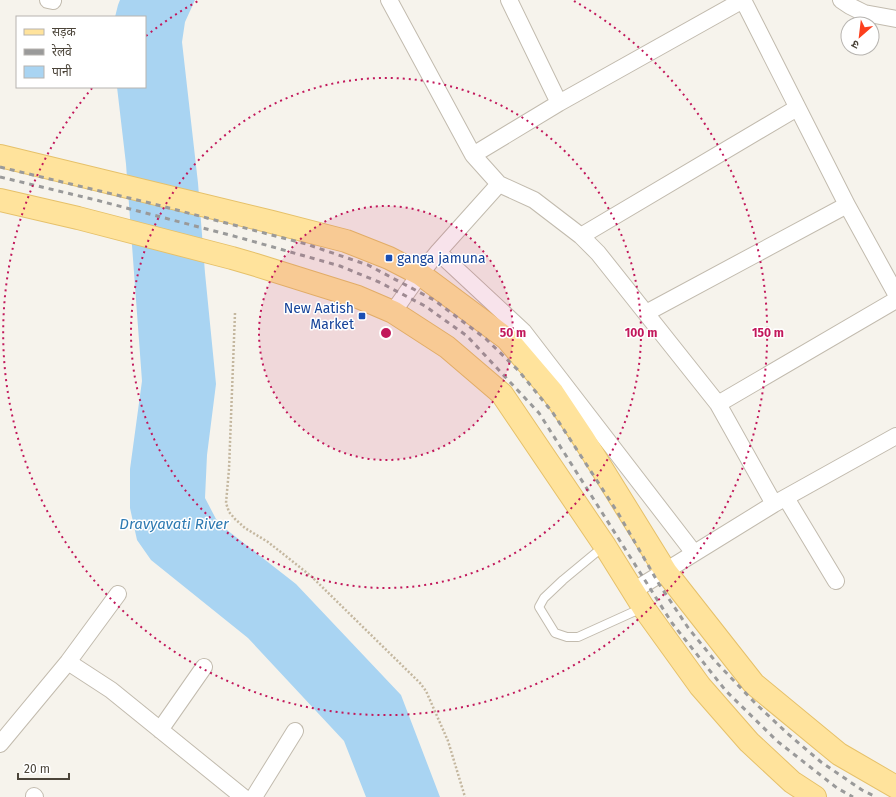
<svg xmlns="http://www.w3.org/2000/svg" width="896" height="797" viewBox="0 0 896 797" font-family="'Fira Sans','Noto Sans Devanagari',sans-serif">
  <style>
    .water { fill: #a9d4f2 }
    .lines { fill: none; stroke-linecap: round; stroke-linejoin: round }
    .service-casing { stroke: #c2bbae; stroke-width: 10 }
    .minor-casing { stroke: #c2bbae; stroke-width: 18 }
    .primary-casing { stroke: #e6c16a; stroke-width: 24 }
    .path { stroke: #c4b79f; stroke-width: 2.5; stroke-dasharray: 2 2; stroke-linecap: butt }
    .service { stroke: #fff; stroke-width: 8 }
    .minor { stroke: #fff; stroke-width: 16 }
    .primary { stroke: #ffe39c; stroke-width: 22 }
    .rail { stroke: #9a9a9a; stroke-width: 3; stroke-dasharray: 5 5; stroke-linecap: butt }
    .ring { fill: none; stroke: #c2185b; stroke-width: 2; stroke-dasharray: 2 4 }
    .transit-dot { fill: #1a4fb4; stroke: #fff; stroke-width: 1.5 }
    .labels { text-anchor: middle; stroke-width: 3; stroke-linejoin: round; paint-order: stroke }
    .transit-label { font-size: 14px; fill: #164399; stroke: #fff; text-anchor: start }
    .water-label { font-size: 15px; font-style: italic; fill: #2e7ab2; stroke: #fff }
    .centre { fill: #c2185b; stroke: #fff; stroke-width: 2 }
    .ring-label { font-size: 12px; text-anchor: middle; font-weight: bold; fill: #c2185b; stroke: #fff; stroke-width: 3; stroke-linejoin: round; paint-order: stroke }
  </style>
  <rect width="100%" height="100%" fill="#f6f3ec"/>
  <!-- water -->
  <path class="water" d="M120 0H195L185 22 182 42 198 183 205 273 216 384 207 455 205 498 216 519 227 530 296 584 401 695 440 797H366L344 741 248 638 151 560 137 540 130 508V469L142 381 126 164 117 87H145V17H115L118 5Z"/>
  <g class="lines">
    <!-- service casing -->
    <g class="service-casing">
      <path id="service" d="M604 546 563 580 544 598 539 607 555 633 567 637H578L642 608"/>
    </g>
    <!-- minor casing -->
    <g class="minor-casing">
      <path id="minor" d="M48 0 53 1
        M389 0 473 155
        M509 0 559 103
        M743 0 847 205 896 294
        M841 0 850 6 864 13 896 19
        M499 184 534 200 581 236 598 253 718 404 774 504
        M581 236 797 108
        M438 252 523 331 694 553
        M393 312 420 274 438 252 499 184 473 155 559 103 743 0
        M646 313 847 205
        M718 404 896 300
        M786 498 836 581
        M633 591 774 504 896 436
        M68 662 111 690 243 797
        M160 730 204 667
        M0 744 68 662 118 594
        M34 796 35 797
        M254 797 295 731"/>
    </g>
    <!-- primary casing -->
    <g class="primary-casing">
      <path id="primary" d="M0 156 272 222 346 241 389 258 420 274 507 339 553 393 583 438 666 572 754 684 839 754 896 787
        M0 200 78 218 232 258 256 265 358 297 393 312 447 347 502 394 605 546 643 607 700 686 749 742 792 782 815 797"/>
    </g>
    <!-- path -->
    <path class="path" d="M235 313 229 469 226 503 229 512 235 519 245 528 268 542 311 576 420 683 426 691 448 741 465 797"/>
    <!-- service -->
    <use href="#service" class="service"/>
    <!-- minor -->
    <use href="#minor" class="minor"/>
    <!-- primary -->
    <use href="#primary" class="primary"/>
    <!-- rail -->
    <path class="rail" d="M0 167 150 203 306 244 368 265 434 300 486 339 518 370 553 413 618 513 659 584 689 629 716 662 756 704 787 733 821 762 862 790 876 797
      M0 177 96 200 241 238 340 266 379 282 425 306 467 336 539 413 672 623 726 691 777 741 837 788 853 797"/>
  </g>
  <!-- distance rings -->
  <circle cx="386" cy="333" r="127" fill="#c2185b" fill-opacity=".12"/>
  <g class="ring">
    <circle cx="386" cy="333" r="127"/>
    <circle cx="386" cy="333" r="255"/>
    <path d="M146 36A382 382 0 0 1 198 1M574 1A382 382 0 1 1 93 87"/>
  </g>
  <!-- markers -->
  <g class="transit-dot">
    <rect x="385" y="254" width="8" height="8" rx="2"/>
    <rect x="358" y="312" width="8" height="8" rx="2"/>
  </g>
  <g class="labels">
    <!-- transit labels -->
    <g class="transit-label">
      <text x="397" y="263">ganga jamuna</text>
      <text x="354" y="313" text-anchor="end">New Aatish<tspan x="354" dy="16">Market</tspan></text>
    </g>
    <!-- water labels -->
    <g class="water-label">
      <text x="174" y="529">Dravyavati River</text>
    </g>
  </g>
  <circle cx="386" cy="333" r="6" class="centre"/>
  <g class="ring-label">
    <text x="513" y="337">50 m</text>
    <text x="641" y="337">100 m</text>
    <text x="768" y="337">150 m</text>
  </g>
  <!-- legend -->
  <rect x="16" y="16" width="130" height="72" fill="#ffffff" stroke="#b7b4b0"/>
  <rect x="24" y="29" width="20" height="6" fill="#ffe39c" stroke="#b7b4b0"/>
  <text x="52" y="36" font-size="12" fill="#4b4439">सड़क</text>
  <rect x="24" y="49" width="20" height="6" fill="#9a9a9a" stroke="#b7b4b0"/>
  <text x="52" y="56" font-size="12" fill="#4b4439">रेलवे</text>
  <rect x="24" y="66" width="20" height="12" fill="#a9d4f2" stroke="#b7b4b0"/>
  <text x="52" y="76" font-size="12" fill="#4b4439">पानी</text>
  <!-- north arrow -->
  <g transform="translate(860 36) rotate(208)"><circle r="19" fill="#ffffff" stroke="#b7b4b0"/>
  <path d="M0-3L7 15L0 10L-7 15Z" fill="#fc3f1d"/>
  <text y="-6" font-size="11" font-weight="bold" text-anchor="middle" fill="#4b4439">उ</text>
  </g>
  <!-- scale -->
  <path d="M18 773v6h51v-6" fill="none" stroke="#4b4439" stroke-width="2"/>
  <text x="24" y="773" font-size="12" fill="#4b4439" stroke="#ffffff" stroke-width="3" paint-order="stroke">20 m</text>
</svg>
